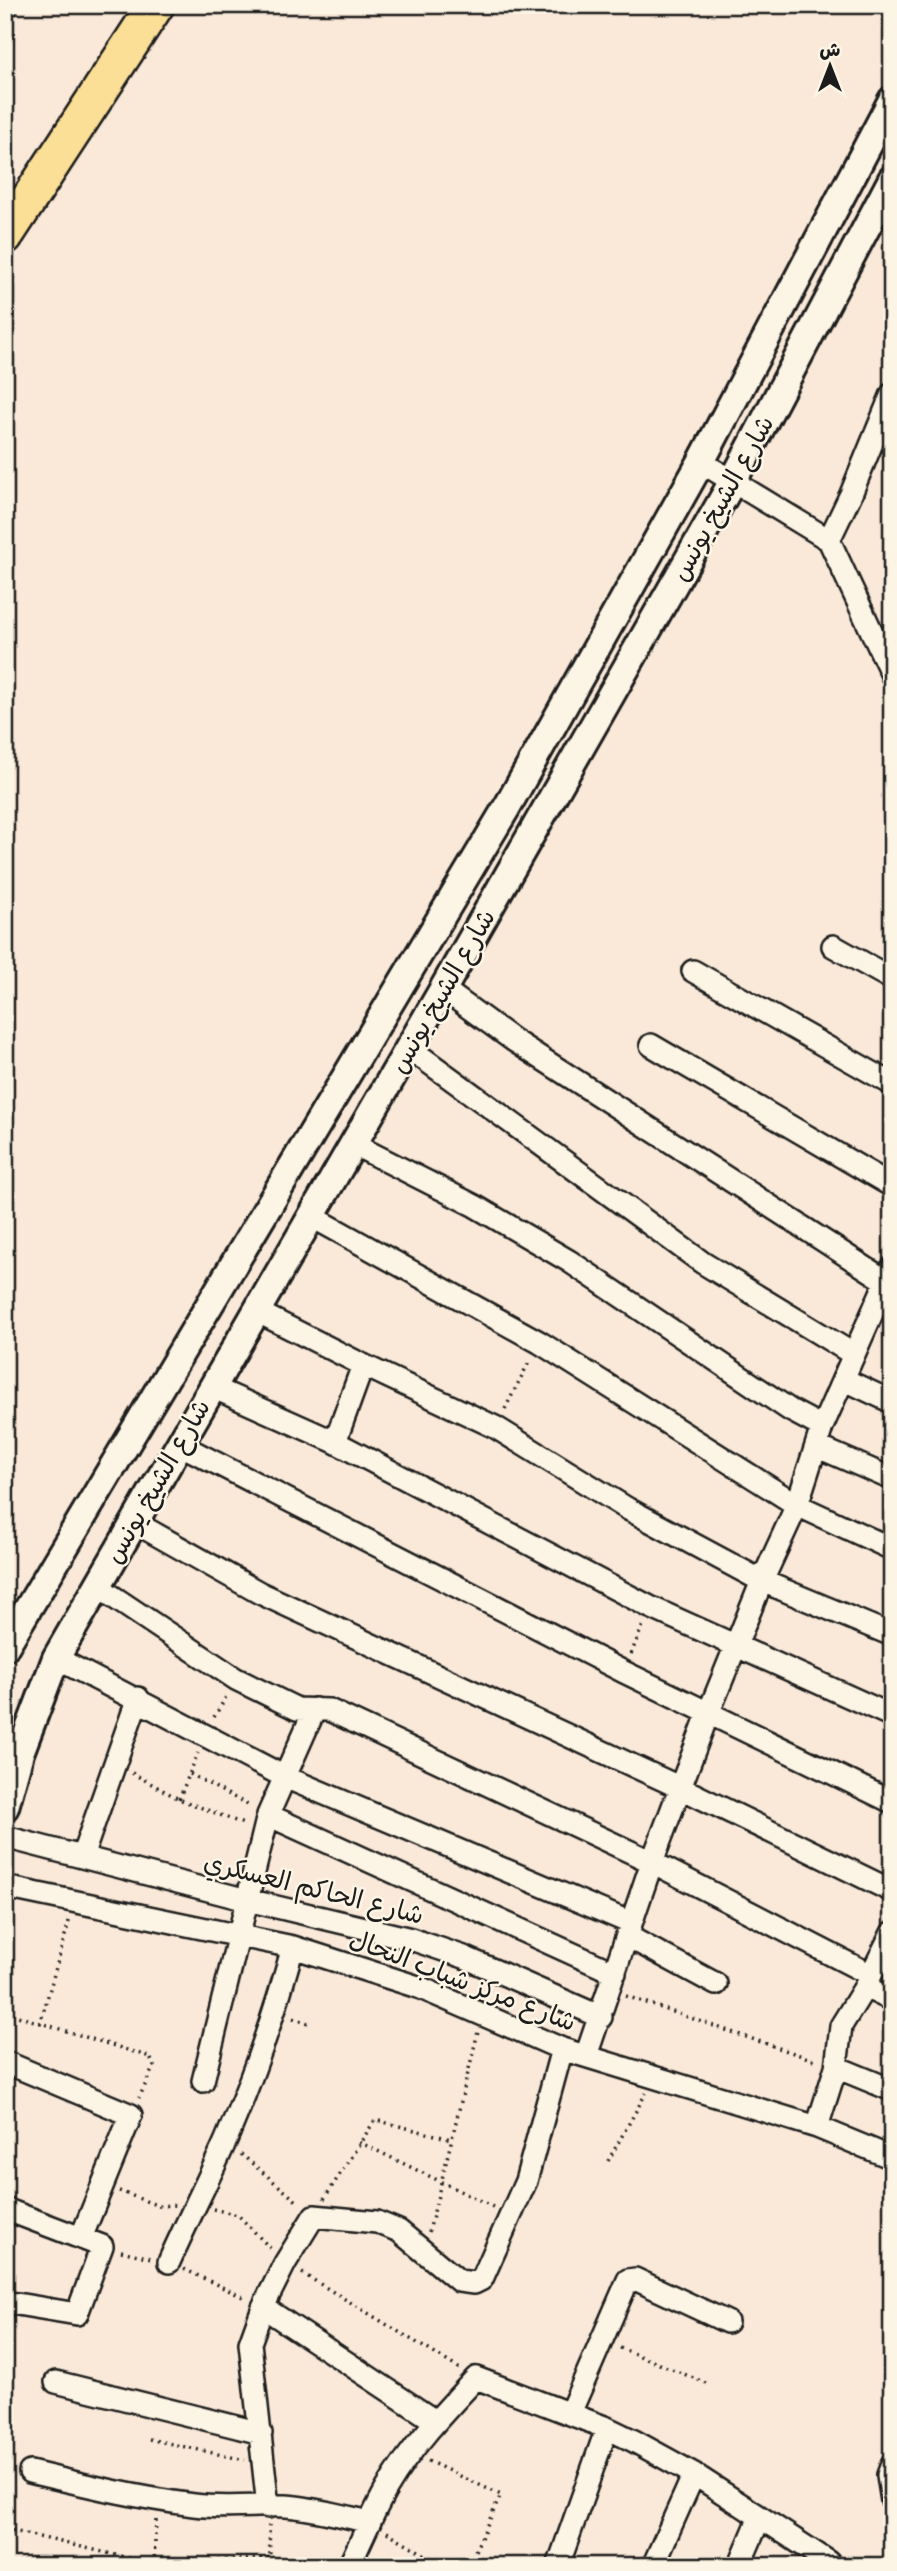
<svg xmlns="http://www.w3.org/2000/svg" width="897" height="2571" viewBox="0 0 897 2571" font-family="'Gochi Hand','Playpen Sans Arabic',sans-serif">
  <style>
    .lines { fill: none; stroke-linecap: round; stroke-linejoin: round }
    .stream { stroke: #598192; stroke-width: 6 }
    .minor-casing { stroke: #1c1c1c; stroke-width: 26 }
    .tertiary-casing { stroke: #1c1c1c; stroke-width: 32 }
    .trunk-casing { stroke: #1c1c1c; stroke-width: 40 }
    .path { stroke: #1c1c1c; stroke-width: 3.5; stroke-dasharray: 2 5; stroke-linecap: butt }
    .minor { stroke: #fcf5e5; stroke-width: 21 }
    .tertiary { stroke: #fcf5e5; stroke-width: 26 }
    .trunk { stroke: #fbdf96; stroke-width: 35 }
    .labels { text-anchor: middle; stroke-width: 5; stroke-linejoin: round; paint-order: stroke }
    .street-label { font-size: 26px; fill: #1c1c1c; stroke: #fcf5e5 }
  </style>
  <rect width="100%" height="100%" fill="#fae9d9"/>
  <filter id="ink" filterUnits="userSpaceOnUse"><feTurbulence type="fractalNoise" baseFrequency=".0143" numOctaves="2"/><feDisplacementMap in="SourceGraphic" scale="14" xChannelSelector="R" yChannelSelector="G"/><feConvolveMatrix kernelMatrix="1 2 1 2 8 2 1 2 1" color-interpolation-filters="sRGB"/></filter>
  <g filter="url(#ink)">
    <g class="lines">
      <!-- stream -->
      <path class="stream" d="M5 26 19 5"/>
      <!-- minor casing -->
      <g class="minor-casing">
        <path id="minor" d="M701 462 829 540 892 675
          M829 540 851 494 892 394
          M833 946 892 979
          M693 971 892 1084
          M443 989 513 1040 886 1281
          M651 1045 892 1186
          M409 1048 703 1263 853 1354
          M353 1144 475 1206 569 1261 790 1410 822 1427
          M311 1216 539 1342 797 1505 892 1549
          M256 1311 363 1365 495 1427 628 1509 762 1581 892 1635
          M843 1379 892 1402
          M212 1387 335 1442 650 1607 892 1716
          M335 1442 363 1365
          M179 1444 624 1672 892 1802
          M816 1446 892 1479
          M134 1522 260 1593 681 1788 892 1891
          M97 1586 236 1679 297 1709 329 1710 652 1862 871 1975
          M56 1658 285 1777 631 1923
          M268 1815 615 1973
          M5 1837 247 1900 411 1939 464 1957 601 2017
          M82 1857 138 1698
          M5 1887 293 1947 421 1988 562 2049 817 2127 892 2158
          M627 1936 716 1984
          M865 1987 892 2000
          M586 2056 652 1862 708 1714 762 1581 797 1505 822 1427 892 1268
          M5 2062 131 2115 81 2238
          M836 2067 892 2090
          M203 2081 268 1815 315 1709
          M817 2127 836 2067 841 2026 865 1987 892 1933
          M5 2209 102 2246 77 2314 5 2302
          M169 2262C187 2221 208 2181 226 2140 253 2077 275 2013 293 1947
          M263 2307 435 2421
          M56 2382 261 2433
          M570 2413 628 2280 635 2279 727 2322
          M892 2464 888 2475 892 2501
          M30 2472C84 2485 139 2498 194 2505 225 2509 255 2505 286 2506 314 2508 342 2516 370 2522
          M268 2507 250 2343 263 2307 285 2263 314 2216 377 2222 399 2231 459 2281 474 2283 482 2279 526 2181 562 2049
          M349 2566C362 2540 373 2512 387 2488 411 2447 443 2413 476 2378L607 2428 634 2441 694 2474 829 2562 827 2566
          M558 2566 607 2428
          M653 2566 694 2474
          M739 2566 760 2517"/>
      </g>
      <!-- tertiary casing -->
      <g class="tertiary-casing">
        <path id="tertiary" d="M5 1647 507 807 701 462 892 100
          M5 1807 20 1753 56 1658 443 989 733 481 892 179"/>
      </g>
      <!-- trunk casing -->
      <g class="trunk-casing">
        <path id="trunk" d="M5 236 156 5"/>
      </g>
      <!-- path -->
      <path class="path" d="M505 1409 530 1360
        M631 1654 643 1625
        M214 1717 226 1697
        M132 1773 179 1799 246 1825
        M190 1774 250 1806
        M179 1799 198 1753
        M626 1996 817 2061
        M5 2012 150 2057 154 2066 139 2098
        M293 2018 308 2023
        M40 2024 70 1918
        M359 2142 493 2207
        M241 2154 299 2203
        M608 2161 646 2093
        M119 2191 159 2206 175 2205
        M324 2199 375 2120 451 2139
        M213 2209 238 2215 271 2249
        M429 2232 478 2032
        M121 2251 151 2258
        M184 2269 247 2299
        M302 2273 460 2369
        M620 2348 706 2383
        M149 2439 245 2460
        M428 2461 501 2495 468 2566
        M5 2529 154 2564 270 2558 269 2525
        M387 2532 444 2566
        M154 2564 156 2519"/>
      <!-- minor -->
      <use href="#minor" class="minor"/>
      <!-- tertiary -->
      <use href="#tertiary" class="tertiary"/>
      <!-- trunk -->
      <use href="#trunk" class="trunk"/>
    </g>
  </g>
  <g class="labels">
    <!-- street labels -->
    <g class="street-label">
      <text transform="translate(722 498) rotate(-61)" y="9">شارع الشيخ يونس</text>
      <text transform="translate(442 991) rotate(-60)" y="9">شارع الشيخ يونس</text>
      <text transform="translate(157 1481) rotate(-60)" y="9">شارع الشيخ يونس</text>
      <text transform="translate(314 1888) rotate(14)" y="9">شارع الحاكم العسكري</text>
      <text transform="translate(463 1980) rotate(21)" y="9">شارع مركز شباب النحال</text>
    </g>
  </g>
  <!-- margin -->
  <rect width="897" height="2571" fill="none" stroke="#fcf5e5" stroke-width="28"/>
  <rect x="14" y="14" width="869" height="2543" fill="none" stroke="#1c1c1c" stroke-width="2.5" filter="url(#ink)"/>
  <!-- north arrow -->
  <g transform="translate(830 66)" stroke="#fcf5e5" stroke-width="5" paint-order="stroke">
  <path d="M0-5L12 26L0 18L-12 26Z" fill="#1c1c1c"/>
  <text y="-10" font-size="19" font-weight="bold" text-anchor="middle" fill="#1c1c1c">ش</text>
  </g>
</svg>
